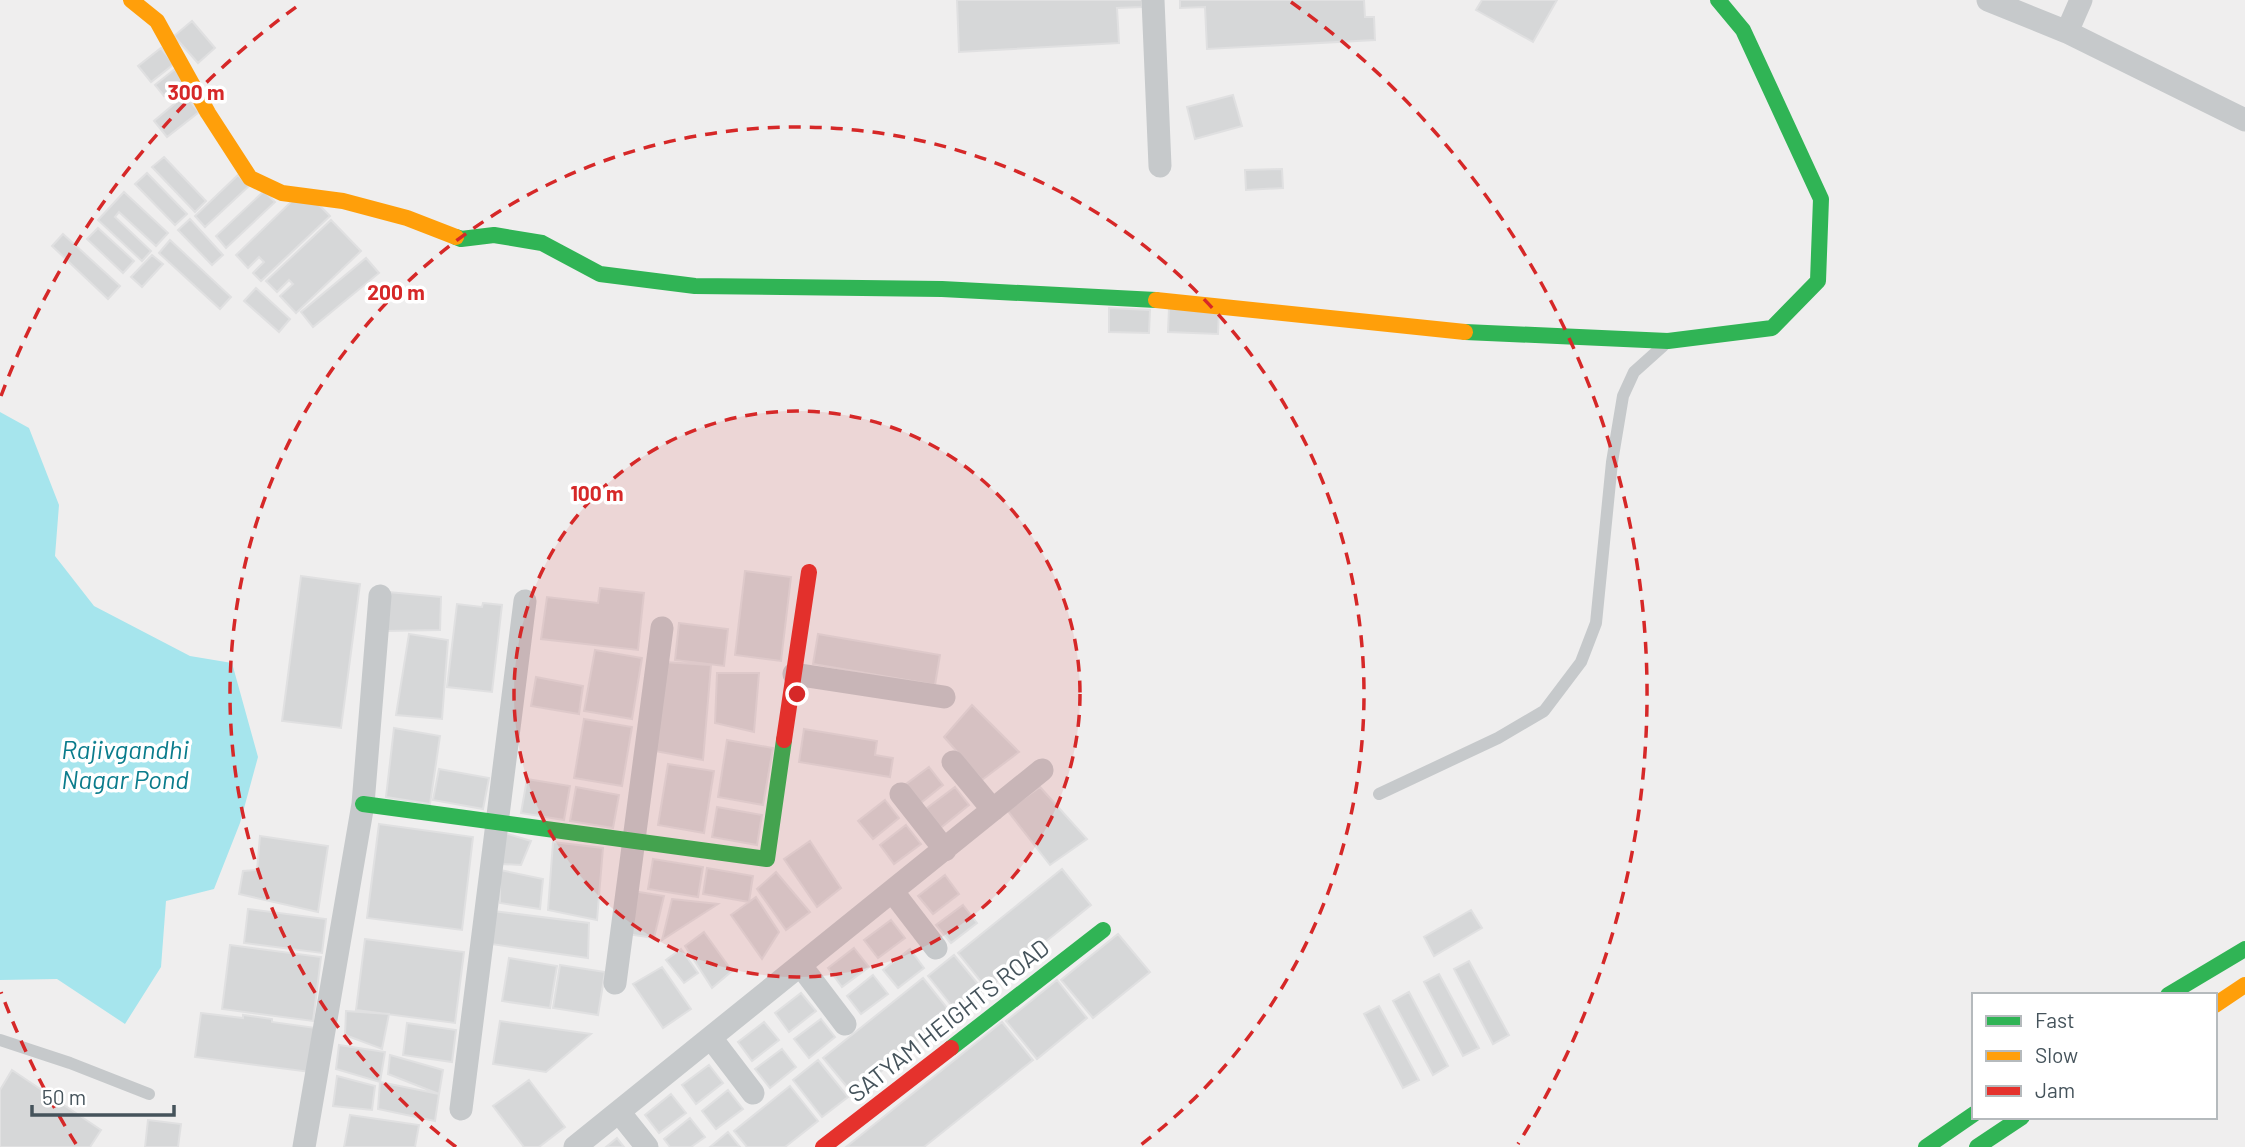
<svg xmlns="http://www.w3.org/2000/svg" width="2245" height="1147" viewBox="0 0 2245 1147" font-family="Barlow,sans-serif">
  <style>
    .water { fill: #a6e5ed }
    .building { fill: #d6d7d8; stroke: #e0e0e1; stroke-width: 2 }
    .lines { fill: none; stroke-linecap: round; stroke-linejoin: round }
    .lane { stroke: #c6c9cb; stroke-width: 12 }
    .street { stroke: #c6c9cb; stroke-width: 23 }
    .fast { stroke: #30b455; stroke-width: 16 }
    .slow { stroke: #ff9f0a; stroke-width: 16 }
    .jam { stroke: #e5322d; stroke-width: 16 }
    .ring { fill: none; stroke: #d62828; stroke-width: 3.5; stroke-dasharray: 12 9 }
    .labels { text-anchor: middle; stroke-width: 7; stroke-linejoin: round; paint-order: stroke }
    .street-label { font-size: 24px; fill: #45535b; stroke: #fff }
    .water-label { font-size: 26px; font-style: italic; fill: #0b7c8c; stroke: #fff }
    .centre { fill: #d62828; stroke: #fff; stroke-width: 3.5 }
    .ring-label { font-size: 21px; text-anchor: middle; font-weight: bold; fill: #d62828; stroke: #fff; stroke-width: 7; stroke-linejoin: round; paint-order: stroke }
  </style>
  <rect width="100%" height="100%" fill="#efeeee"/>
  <!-- water -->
  <path class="water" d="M0 412 29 428 59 505 55 556 94 606 190 656 232 663 258 757 240 823 214 889 166 901 161 967 125 1024 57 979 0 980Z"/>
  <!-- building -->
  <path class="building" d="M957 0H1142V7L1117 8 1119 43 959 52Z
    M1180 0H1364L1365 17H1374L1375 40 1207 49 1205 7 1180 8Z
    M1482 0H1557L1533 42 1476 10Z
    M192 21 215 48 198 63 174 36Z
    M161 48 174 64 151 82 138 66Z
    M175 69 184 80 164 96 155 85Z
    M185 95 199 112 167 137 154 121Z
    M1233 95 1242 126 1195 139 1187 107Z
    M164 157 206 201 195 212 152 167Z
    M1282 169 1283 188 1246 190 1245 170Z
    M147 173 187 214 175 225 135 184Z
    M238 175 249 186 205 227 195 216Z
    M264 191 275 202 226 248 216 236Z
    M124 192 168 233 156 246 119 212 115 217 151 251 142 261 98 220Z
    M294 199 317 203 330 216 261 281 253 273 264 262 259 257 248 268 236 255Z
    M190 219 223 255 212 265 178 230Z
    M331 220 361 251 296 313 280 296 293 284 289 280 277 292 266 281Z
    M98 228 134 261 123 273 87 239Z
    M63 234 120 286 108 299 52 246Z
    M170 240 231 297 220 309 159 253Z
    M152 255 163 264 142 287 131 277Z
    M366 258 379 273 313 327 301 312Z
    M256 288 290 319 279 332 244 301Z
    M1109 308 1150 310 1149 333 1109 332Z
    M1169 308 1219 310 1218 334 1168 332Z
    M745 571 791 577 781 661 735 655Z
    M301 576 360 584 341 728 282 721Z
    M600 588 644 593 638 650 541 639 547 597 598 603Z
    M388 592 441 597 440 630 386 631Z
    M483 603 502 605 492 692 447 687 457 604 482 607Z
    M679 623 728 629 724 666 675 660Z
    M409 634 448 640 442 719 396 715Z
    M818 634 940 655 935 685 813 664Z
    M595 650 642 658 632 719 584 711Z
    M664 662 711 665 703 760 655 751Z
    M717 673H759L754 732 715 723Z
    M536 677 583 686 579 714 531 706Z
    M972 705 1019 752 982 780 944 737Z
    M584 719 632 727 622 786 574 778Z
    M394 728 440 736 430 804 386 797Z
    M804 729 877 741 875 755 893 758 890 777 799 762Z
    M727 740 773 748 763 805 718 797Z
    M668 764 714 771 704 833 658 825Z
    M929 767 943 785 917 806 902 787Z
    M439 769 489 778 483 809 433 800Z
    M527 779 570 786 564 820 521 813Z
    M576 787 619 795 613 828 570 821Z
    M955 787 969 805 938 830 923 811Z
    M1040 787 1087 839 1050 865 1007 810Z
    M885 800 899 818 873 839 858 821Z
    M717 807 762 815 757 845 712 837Z
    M379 824 473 837 462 930 367 918Z
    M906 825 921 844 894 864 880 845Z
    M505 833 531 841 521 865 501 864Z
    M260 836 328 846 318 912 239 894 243 871 257 870Z
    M810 841 841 888 817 907 784 859Z
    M553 842 603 848 597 920 548 910Z
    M653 859 703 867 698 897 648 889Z
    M707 868 753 876 749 902 703 894Z
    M1062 869 1091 905 987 989 958 953Z
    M500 870 543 879 540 909 500 903Z
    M776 872 810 912 786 930 757 889Z
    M945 875 959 894 933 914 918 896Z
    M633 891 664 896 654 938 626 934Z
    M756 897 779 932 762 959 731 915Z
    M672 899 718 904 662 940Z
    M963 905 977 923 951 943 936 925Z
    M248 909 326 919 322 953 244 943Z
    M1471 910 1482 928 1434 956 1424 937Z
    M493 911 589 923 588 958 491 944Z
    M891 920 905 938 878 958 864 940Z
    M704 932 732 971 712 988 685 946Z
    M1118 934 1150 972 1093 1018 1061 980Z
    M365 939 464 952 455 1023 356 1010Z
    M230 945 321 957 313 1021 222 1009Z
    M854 948 869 967 842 987 828 968Z
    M681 949 698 973 684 983 666 960Z
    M910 949 924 968 898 988 883 970Z
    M954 955 983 990 956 1011 928 976Z
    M509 958 557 966 550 1008 502 1001Z
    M1469 961 1509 1035 1493 1044 1454 969Z
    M560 965 605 972 598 1015 553 1008Z
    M662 967 691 1009 663 1028 633 984Z
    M1439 974 1479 1048 1463 1056 1424 982Z
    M873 975 888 994 861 1014 847 996Z
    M923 978 952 1014 853 1094 823 1058Z
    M1057 980 1087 1018 1037 1059 1006 1021Z
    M1409 992 1448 1066 1433 1075 1393 1001Z
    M801 993 816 1011 789 1032 775 1013Z
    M1379 1006 1419 1080 1403 1088 1364 1014Z
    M346 1011 389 1014 382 1049 345 1035Z
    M201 1013 243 1018V1015L272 1019V1022L316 1028 310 1072 195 1057Z
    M821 1019 835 1037 809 1058 794 1039Z
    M500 1021 591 1034 546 1072 493 1064Z
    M764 1022 779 1040 752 1061 738 1042Z
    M1002 1022 1033 1060 924 1147H846Z
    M407 1023 456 1030 452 1062 403 1055Z
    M339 1045 385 1052 380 1082 336 1069Z
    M782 1049 796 1067 770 1088 755 1069Z
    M390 1055 443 1070 439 1094 388 1074Z
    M818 1060 848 1097 822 1117 793 1080Z
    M709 1065 723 1083 696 1104 682 1085Z
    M12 1070 101 1130 90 1147H0V1090Z
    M337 1076 375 1086 372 1110 333 1106Z
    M529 1080 565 1127 539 1147H524L493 1106Z
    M380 1082 439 1094 435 1121 378 1109Z
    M790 1086 818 1121 785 1147H747L734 1131Z
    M728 1090 743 1109 716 1129 702 1111Z
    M671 1094 686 1113 659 1133 645 1115Z
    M350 1115 419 1125 415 1147H344Z
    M690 1118 705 1137 691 1147H670L664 1139Z
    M148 1120 181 1124 178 1147H145Z
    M728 1132 740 1147H710Z
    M617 1138 624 1147H606Z"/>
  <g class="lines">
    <!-- lane -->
    <path class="lane" d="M1379 794 1498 738 1544 711 1581 662 1596 623 1612 462 1623 396 1634 372 1663 346
      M0 1040 70 1063 149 1094"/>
    <!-- street -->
    <path class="street" d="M1153 0 1160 166
      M1988 0 2067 32 2245 120
      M2067 32 2081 0
      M794 674 944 697
      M953 762 993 810
      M901 794 945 850
      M893 892 936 948
      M801 966 845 1024
      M615 983 662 628
      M711 1038 753 1093
      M461 1109 525 601
      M619 1112 647 1147
      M304 1147 363 804 380 596
      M575 1147 1042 770"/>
    <!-- fast -->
    <path class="fast" d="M456 237 461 239 494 235 542 243 600 274 695 286 942 289 1156 300
      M1465 332 1668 341 1772 328 1818 281 1821 199 1743 30 1718 0
      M363 804 767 859 784 740
      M2168 995 2245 949
      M951 1048 1103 930
      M1926 1147 1974 1114
      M1977 1147 2022 1117"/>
    <!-- slow -->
    <path class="slow" d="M131 0 157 21 208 113 250 178 282 193 343 201 407 218 456 237
      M1156 300 1465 332
      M2215 1005 2245 985"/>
    <!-- jam -->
    <path class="jam" d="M784 740 809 572
      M823 1147 951 1048"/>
  </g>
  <!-- distance rings -->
  <circle cx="797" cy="694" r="283" fill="#d62828" fill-opacity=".12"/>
  <g class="ring">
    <circle cx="797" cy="694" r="283"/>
    <path d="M456 1147A567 567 0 1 1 1138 1147"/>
    <path d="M76 1144A850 850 0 0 1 1 992M1 396A850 850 0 0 1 303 2M1291 2A850 850 0 0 1 1518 1144"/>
  </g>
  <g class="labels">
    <!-- street labels -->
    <g class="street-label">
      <text transform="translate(949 1021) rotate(-38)" y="8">SATYAM HEIGHTS ROAD</text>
    </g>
    <!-- water labels -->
    <g class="water-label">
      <text x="125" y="759">Rajivgandhi<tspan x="125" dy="30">Nagar Pond</tspan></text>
    </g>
  </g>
  <circle cx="797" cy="694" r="10" class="centre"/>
  <g class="ring-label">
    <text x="196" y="100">300 m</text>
    <text x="396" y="300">200 m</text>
    <text x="597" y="501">100 m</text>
  </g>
  <!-- legend -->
  <rect x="1972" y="993" width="245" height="126" fill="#ffffff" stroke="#b5babd" stroke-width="2"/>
  <rect x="1986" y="1016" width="35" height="10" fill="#30b455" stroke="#b5babd" stroke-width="2"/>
  <text x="2035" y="1028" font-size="21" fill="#45535b">Fast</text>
  <rect x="1986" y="1051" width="35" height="10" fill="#ff9f0a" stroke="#b5babd" stroke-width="2"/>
  <text x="2035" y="1063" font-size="21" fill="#45535b">Slow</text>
  <rect x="1986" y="1086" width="35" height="10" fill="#e5322d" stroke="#b5babd" stroke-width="2"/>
  <text x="2035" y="1098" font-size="21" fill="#45535b">Jam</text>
  <!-- scale -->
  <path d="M32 1105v10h142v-10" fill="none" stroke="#45535b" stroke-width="3.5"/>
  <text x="42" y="1105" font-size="21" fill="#45535b" stroke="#ffffff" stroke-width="5" paint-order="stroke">50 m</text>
</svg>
